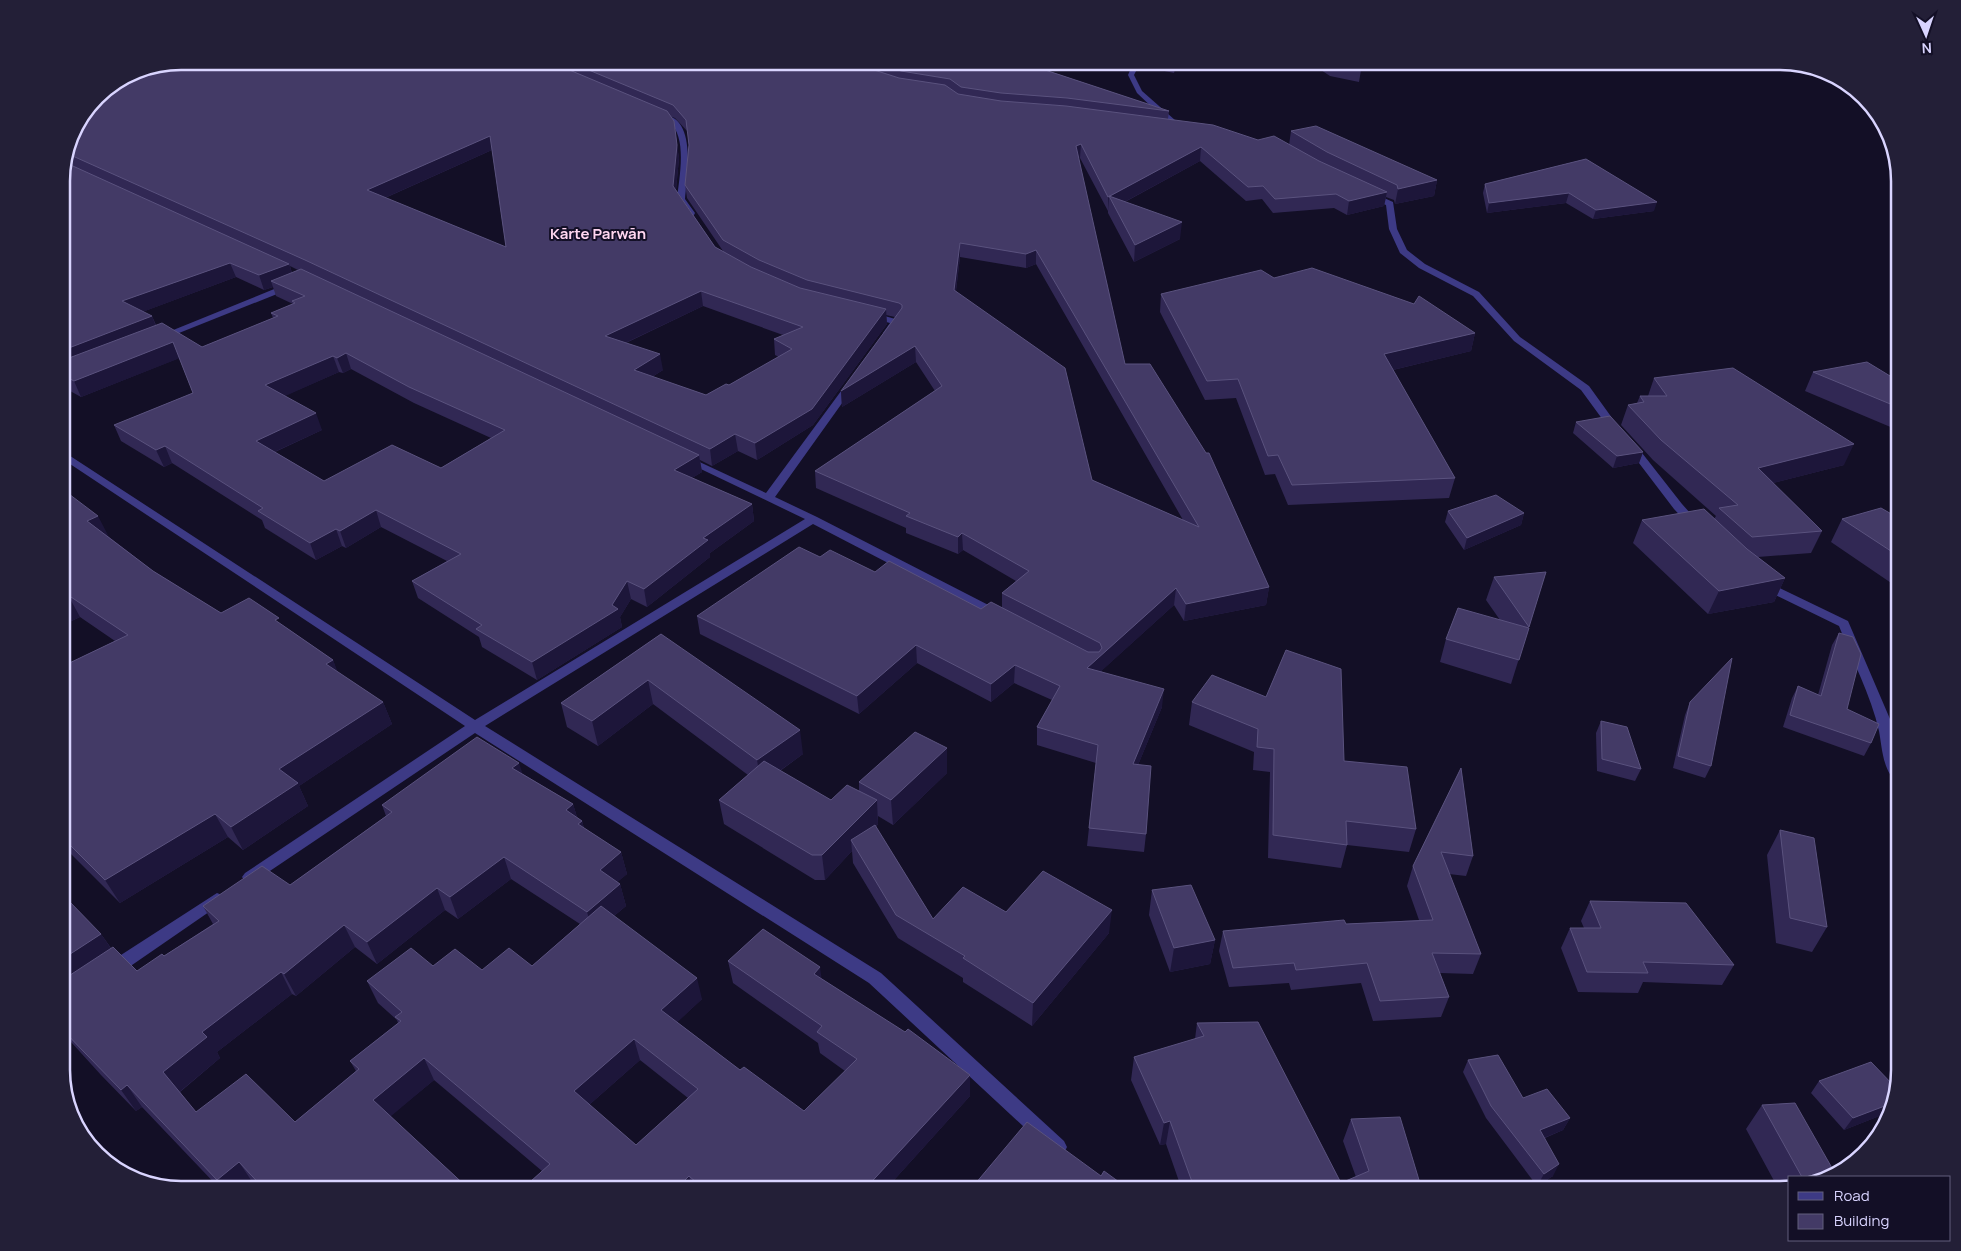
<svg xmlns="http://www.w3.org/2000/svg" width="1961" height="1251" viewBox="0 0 1961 1251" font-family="Manrope,sans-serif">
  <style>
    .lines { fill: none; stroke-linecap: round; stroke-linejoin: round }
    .minor { fill: #3d3a85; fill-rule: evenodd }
    .wall { fill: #312854; fill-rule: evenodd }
    .shaded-wall { fill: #1d163a }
    .building { fill: #433a66; stroke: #5a527e; fill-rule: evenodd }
    .labels { text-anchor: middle; stroke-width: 4; stroke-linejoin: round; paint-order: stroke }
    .far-neighbourhood-label { font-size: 15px; font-weight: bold; fill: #ffd6f0; stroke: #130f26 }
    .rim { fill: none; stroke: #d9d4ff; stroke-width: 2.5 }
  </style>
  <rect width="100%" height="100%" fill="#130f26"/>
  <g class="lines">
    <!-- minor -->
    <path class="minor" d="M873 61H879L880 69 875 76 880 79V81H876L868 77 874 69Z
      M1134 61H1141L1134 75 1142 91 1184 128V132H1178L1137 93 1128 75Z
      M659 115C698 112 687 176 685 199L695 213 694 215H688L677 199C679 178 688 137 669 122 667 120 662 119 659 117Z
      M1367 193H1373L1393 202 1397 229 1407 250 1425 264 1479 292 1520 337 1589 386 1620 429 1619 431H1611L1581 390 1514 341 1473 296 1419 268 1400 253 1389 229 1386 205 1367 197Z
      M289 283 293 286 292 288 164 339H158L156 337Z
      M870 312 899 320 901 322 891 335H885L883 333 890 323 867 317V313Z
      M850 382 855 385 775 497 817 517 1002 612 1004 615 1002 618H994L813 524 485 726 881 973 1064 1141 1067 1147 1064 1153 1058 1156 1052 1153 869 983 475 733 255 881 250 883 245 881 242 877 245 873 465 726 61 458V450L475 720 805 519 682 460 687 457 691 458 766 493 847 383Z
      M1631 443 1635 444 1682 504 1699 523 1701 525 1699 527H1691L1674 509 1626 446Z
      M1765 581 1848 621 1890 719 1900 761V782C1883 777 1882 746 1879 731 1871 695 1852 660 1839 626L1761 588 1759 585 1761 582Z
      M217 893 222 895 225 899 222 903 119 974 113 976 107 974 105 969 107 964Z"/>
  </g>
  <!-- wall -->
  <path class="wall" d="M181 61H872V69L878 71 877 63 1037 61 1036 67 1169 111 1168 119 1258 140 1289 145 1291 131 1437 180 1434 196 1395 204 1394 200 1386 197 1384 206 1347 215 1334 208 1273 213 1262 199 1246 201 1200 161 1125 202 1180 239 1134 262 1108 213V211L1080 158H1078L1125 364 1269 587 1266 605 1184 621 1174 605 1101 671 1162 707 1138 765 1146 834 1144 852 1087 846 1096 763 1037 745V727L1052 700 1014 683 991 702 917 663 859 714 700 634 697 616 820 557 875 572 981 609 1002 607V593L1016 581 963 550 958 554 906 533V528L816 488 815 471 935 391 916 362 842 407 841 391 895 317 886 315 887 324 813 425 757 460 738 451 712 466 700 460 702 472 692 478 752 504 754 521 710 553V557L647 607 631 599 620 617 622 627 537 680 482 647 479 637 418 598 412 581 447 561 381 527 346 548 342 546 316 560 265 528 262 520 172 463 164 467 121 441 114 425 193 393 179 358 81 397 61 386V174L70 135ZM672 117 675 118 688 132 689 145 685 185 687 198 723 251 715 247 676 190 679 158ZM492 150 506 247 385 198ZM960 257 1026 268 1036 264 1183 520 1092 480 956 291ZM290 266 298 270 292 273ZM236 277 264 290 273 287 276 296 293 304 271 313 273 318 202 347 156 325 152 316 142 312ZM703 306 783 335 774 339 775 355 779 357 729 385 706 395 652 377 663 370 626 343ZM351 369 414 403 491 438 441 468 324 481 275 452 322 430 284 396 339 372 343 373Z
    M1117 61H1132L1131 64Z
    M1141 61H1178L1174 73 1141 66Z
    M1252 61H1391L1361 70 1359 82 1330 76 1309 62 1301 71Z
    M1586 159 1654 211 1593 219 1566 203 1487 213 1483 193 1485 184Z
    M1274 278 1475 333 1471 351 1393 370 1455 478 1449 498 1288 505 1275 474 1265 475 1236 398 1205 400 1160 312 1161 294Z
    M1813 372 1900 382V431L1805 391Z
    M1654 378 1844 465 1773 483 1822 531 1811 553 1758 557 1785 578 1774 602 1708 614 1633 543 1642 520 1714 519 1716 516 1653 460 1621 425 1628 405 1637 403 1640 396H1648Z
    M1576 422 1643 452 1639 463 1613 468 1573 433Z
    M61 488 109 537 153 571 221 613 281 624 333 660 337 672 383 702 392 724 299 786 308 806 243 850 228 837 120 903 61 844V667L115 641 80 617 61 626Z
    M1448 511 1524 513 1521 525 1464 550 1445 522Z
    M1842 519H1900V589L1831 542Z
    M1546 572 1511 684 1440 662 1446 639 1500 620 1486 600 1494 577Z
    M1839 633 1847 709 1871 743 1864 756 1783 727 1792 698 1798 686 1818 695 1832 645Z
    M661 634 803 754 780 771 831 800 859 791V782L947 773 893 825 878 816V824L876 827 933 919 1006 912 1109 933 1032 1026 963 982V978L898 938 853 863 852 851 825 880H815L724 824 719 800 748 775 653 704 598 746 567 727 561 703Z
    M1192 702 1344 761 1416 829 1409 852 1347 845 1341 868 1268 858 1270 772 1253 770 1254 752 1189 725Z
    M1690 702 1711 766 1705 778 1673 768 1685 715Z
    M1601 721 1641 769 1635 781 1597 771 1596 733Z
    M1461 768 1473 856 1466 876 1449 874 1481 954 1473 974 1440 973 1449 997 1441 1017 1373 1021 1361 983 1291 990 1289 983 1229 987 1219 951 1223 931 1419 920 1407 886 1413 866Z
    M523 774 573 804 577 817 582 821 584 828 621 852 627 874 617 882 620 884 626 906 614 916 702 999 677 1022 740 1070 804 1111 845 1071 820 1053 818 1043 733 983 728 961 822 979 970 1075V1096L885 1190H521L542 1171 434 1080 390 1116 470 1190H259L253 1183 245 1190H221L142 1107 136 1111 101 1075 61 1031V904L101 934 111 948 137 971 164 956 213 924 203 906 290 885 386 816 382 805ZM511 879 580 924 532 966 482 970 433 966 367 981 378 1003 397 1020 398 1023 350 1061 356 1071 295 1122 196 1112 180 1092 220 1058 217 1052 292 994 296 996 355 947 377 964 445 910 458 919ZM640 1060 688 1098 636 1145 589 1105Z
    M1780 830 1827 927 1812 952 1776 943 1767 855Z
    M1152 890 1215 940 1210 964 1170 972 1149 915Z
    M1590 901 1734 965 1722 985 1643 982 1638 993 1578 992 1561 948 1570 928H1584L1581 921Z
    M1197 1023 1341 1183 1356 1177 1343 1141 1351 1119 1422 1190H1182L1166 1144 1160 1145 1131 1080 1134 1057 1195 1039Z
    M1468 1060 1523 1098 1570 1118 1563 1130 1545 1138 1553 1176 1537 1186 1486 1118 1463 1072Z
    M1819 1081 1895 1087 1887 1113 1844 1130 1811 1093Z
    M1762 1105 1827 1177H1790V1187L1779 1190 1746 1129Z"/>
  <!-- shaded-wall -->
  <path class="shaded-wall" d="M869 61H872V69L867 77V65Z
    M1034 61H1037L1033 78V66Z
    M1175 61H1178L1174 73Z
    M1302 61H1310L1301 71Z
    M1360 61H1391L1361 70Z
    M674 121 679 158 675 200 673 186Z
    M490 136 494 149 371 204 367 190Z
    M1081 144 1080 158 1075 160 1076 146Z
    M1201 147 1200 161 1115 207 1109 197Z
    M1437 180 1434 196 1395 204 1398 189Z
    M1387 192 1384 206 1347 215 1349 201Z
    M1569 193 1566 203 1487 213 1489 203Z
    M1108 197H1109L1108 211Z
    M1657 202 1654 211 1593 219 1596 210Z
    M1182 222 1180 239 1134 262 1135 245Z
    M960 243V257L954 305V290Z
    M1036 250V264L1026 268V254Z
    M230 263 236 277 129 317 122 301Z
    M289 264 294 279 271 281 273 287 264 290 259 275Z
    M701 291 703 306 608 351 605 336Z
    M886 309 887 324 813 425 757 460 755 443Z
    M152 316 158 332 61 370V351Z
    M1475 333 1471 351 1380 373 1384 354Z
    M173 342 180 358 81 397 74 381Z
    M915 346 916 362 842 407 841 391Z
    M346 353 351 369 343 373 337 358Z
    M660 354 663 370 637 386 634 370Z
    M333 356 339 372 272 402 265 385Z
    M316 413 322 430 263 457 256 441Z
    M735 434 738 451 712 466 710 449Z
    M1854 444 1844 465 1749 489 1758 468Z
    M165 446 172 463 164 467 156 450Z
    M1643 452 1639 463 1613 468 1617 456Z
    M699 455 702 472 677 487 674 470Z
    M752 504 754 521 710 553V557L647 607 644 589 703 538Z
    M376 510 381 527 346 548 340 531Z
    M1524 513 1521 525 1464 550 1467 538Z
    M98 516 109 537 87 521Z
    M336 529 342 546 316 560 310 543Z
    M962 533 963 550 958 554V537Z
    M1785 578 1774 602 1708 614 1719 591Z
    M627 581 631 599 620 617 622 627 537 680 532 662 612 605Z
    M1269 587 1266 605 1184 621 1186 604Z
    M1176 588 1174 605 1086 685 1087 668Z
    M68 595 80 617 61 626V598Z
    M916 645 917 663 859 714 857 696Z
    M333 660 342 683 326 664Z
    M1015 665 1014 683 991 702V684Z
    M648 680 653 704 598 746 592 721Z
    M1164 689 1162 707 1131 782 1133 764Z
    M383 702 392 724 299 786 308 806 243 850 231 827 279 769Z
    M800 730 803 754 761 784 757 760Z
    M947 748V773L893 825 891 800Z
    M519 763 526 784 512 768Z
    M877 800 878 824 856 848 851 840 852 851 825 880 822 855Z
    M573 804 579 824 582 821 588 843 566 810Z
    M215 814 228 837 120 903 105 880Z
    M621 852 627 874 606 892 600 870Z
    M504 857 511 879 458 919 450 897Z
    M620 884 626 906 593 933 587 912Z
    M437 888 445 910 377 964 367 942Z
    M1112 910 1109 933 1032 1026 1033 1003Z
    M344 925 355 947 296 996 284 974Z
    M101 934 116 956 61 992V960Z
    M1215 940 1210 964 1170 972 1174 948Z
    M820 967 823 989 814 974Z
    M281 972 292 994 217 1052 220 1058 178 1093 163 1072 202 1032Z
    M697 978 702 999 667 1032 661 1010Z
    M634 1039 640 1060 581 1112 574 1091Z
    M424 1058 434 1080 384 1122 373 1100Z
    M970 1075V1096L885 1190H864Z
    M127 1085 142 1107 136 1111 121 1090Z
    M1890 1104 1887 1113 1844 1130 1853 1118Z
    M1570 1118 1563 1130 1534 1142 1540 1130Z
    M1170 1121 1166 1144 1160 1145 1164 1123Z
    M239 1162 253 1183 245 1190H224L217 1180Z
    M1559 1164 1553 1176 1537 1186 1544 1174Z
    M689 1176 693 1190H675Z"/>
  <!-- building -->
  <path class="building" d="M181 61H548L667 111 674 121 677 145 673 186 715 247 751 267 800 288 886 309 812 409 755 443 735 434 710 449 305 260 66 153 70 135 97 96 136 70ZM490 136 506 247 367 190ZM701 291 803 327 774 339 792 349 729 385 726 384 706 395 634 370 660 354 605 336Z
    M567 61H869L867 65 868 68 899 78 945 85 958 94 1001 101 1066 106 1213 125 1258 140 1274 136 1319 161 1387 192 1349 201 1336 194 1275 199 1263 186 1248 187 1201 147 1108 197 1081 144 1076 146 1125 364H1150L1206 453H1209L1269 587 1186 604 1176 588 1087 668 1164 689 1133 764 1151 766 1146 834 1089 828 1098 745 1037 727 1060 686 1015 665 991 684 916 645 857 696 697 616 799 547 820 557 830 550 875 572 889 561 981 609 991 602 1088 652H1099L1102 648 1100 643 1002 593 1029 571 962 533 958 537 906 516 910 513 815 471 942 386 915 346 841 391 902 308V305L899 303 807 280 759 260 723 240 685 185 689 145 686 120 673 105ZM960 243 1026 254 1036 250 1199 527 1092 480 1065 368 954 290Z
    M878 61H1034L1033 66 1169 111 1067 98 1001 93 961 87 950 79 901 71 877 63Z
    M1328 61H1360L1361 69 1332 64Z
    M1316 126 1437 180 1398 189 1397 185 1327 152 1291 131Z
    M1586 159 1657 202 1596 210 1569 193 1489 203 1485 184Z
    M64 162 289 264 259 275 230 263 122 301 152 316 61 351V174Z
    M1109 196 1182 222 1135 245Z
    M1312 268 1414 304 1419 296 1475 333 1384 354 1455 478 1292 485 1278 455 1268 456 1238 379 1207 381 1161 294 1261 270 1274 278Z
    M301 269 699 455 674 470 752 504 703 538 708 540 644 589 627 581 612 605 618 609 532 662 476 629 482 625 412 581 461 554 376 510 340 531 336 529 310 543 258 511 263 508 165 446 156 450 114 425 193 393 173 342 74 381 61 374V361L162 323 202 347 278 316 271 313 295 303 292 301 305 296 271 281ZM346 353 409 387 505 430 441 468 392 445 324 481 256 441 316 413 265 385 333 356 337 358Z
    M1867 362 1900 382V408L1813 372Z
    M1733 368 1854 444 1758 468 1822 531 1752 537 1719 508 1738 505 1661 440 1628 405 1644 402 1640 396H1667L1654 378Z
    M1610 416 1643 452 1617 456 1576 422Z
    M61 488 98 516 87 521 153 571 221 613 249 598 279 618 275 620 333 660 326 664 383 702 279 769 298 783 231 827 215 814 105 880 61 836V667L128 635 68 595 61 598Z
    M1496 495 1524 513 1467 538 1448 511Z
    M1881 508 1900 519V557L1842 519Z
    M1704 509 1747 549 1785 578 1719 591 1642 520Z
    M1546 572 1529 627 1494 577Z
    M1458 608 1529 628 1519 660 1446 639Z
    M1839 633 1853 637 1861 654 1847 709 1879 724 1871 743 1790 715 1798 686 1821 696Z
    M661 634 800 730 757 760 648 680 592 721 561 703Z
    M1286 650 1341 669 1344 761 1407 767 1416 829 1346 821 1347 845 1273 835 1274 749 1257 747 1258 729 1192 702 1212 675 1266 697Z
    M1732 658 1711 766 1678 756 1690 702Z
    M1601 721 1627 727 1641 769 1602 759Z
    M915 732 947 748 891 800 859 782Z
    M477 737 519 763 512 768 573 804 566 810 582 821 578 824 621 852 600 870 620 884 587 912 504 857 450 897 437 888 367 942 344 925 284 974 281 972 202 1032 207 1037 163 1072 196 1112 246 1074 295 1122 359 1069 350 1061 401 1021 395 1017 402 1012 367 981 411 948 433 966 455 949 482 970 509 948 532 966 601 906 697 978 661 1010 740 1070 744 1067 804 1111 857 1059 817 1032 822 1026 728 961 763 929 820 967 814 974 905 1032 908 1029 970 1075 864 1190H705L689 1176 675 1190H521L550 1164 424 1058 373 1100 470 1190H265L239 1162 217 1180 127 1085 121 1090 85 1053 61 1028V981L113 947 137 971 162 954 164 956 219 921 203 906 262 866 290 885 392 812 382 805ZM634 1039 698 1089 636 1145 574 1091Z
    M764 761 831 800 847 785 877 800 822 855H812L719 800Z
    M1461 768 1473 856 1441 852 1481 954 1432 953 1449 997 1380 1001 1367 963 1296 970 1294 963 1233 968 1223 931 1344 920 1346 924 1433 920 1413 866Z
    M875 825 933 919 963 887 1006 912 1043 871 1112 910 1033 1003 963 958 965 956 896 915 851 840Z
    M1780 830 1814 838 1827 927 1790 918Z
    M1191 885 1215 940 1174 948 1152 890Z
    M68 900 101 934 61 960V904Z
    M1590 901 1686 903 1734 965 1643 962 1648 973 1587 972 1570 928H1601Z
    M1258 1022 1341 1183 1369 1171 1351 1119 1400 1117 1422 1190H1195L1170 1121 1164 1123 1134 1057 1204 1036 1197 1023Z
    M1498 1055 1523 1098 1547 1089 1570 1118 1540 1130 1559 1164 1544 1174 1491 1106 1468 1060Z
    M1871 1062 1895 1087 1890 1104 1853 1118 1819 1081Z
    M1795 1103 1836 1175 1827 1177H1802L1762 1105Z
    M1027 1122 1101 1176 1104 1171 1130 1190H970Z
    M1608 1184 1612 1190H1581Z"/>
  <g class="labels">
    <!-- far-neighbourhood labels -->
    <g class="far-neighbourhood-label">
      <text x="598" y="239">Kārte Parwān</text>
    </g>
  </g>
  <!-- crop -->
  <path d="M0 0H1961V1251H0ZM181 70H1780A111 111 0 0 1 1891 181V1070A111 111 0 0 1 1780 1181H181A111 111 0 0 1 70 1070V181A111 111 0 0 1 181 70Z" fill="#231f37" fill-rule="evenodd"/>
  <path class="rim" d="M181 70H1780A111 111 0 0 1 1891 181V1070A111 111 0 0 1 1780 1181H181A111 111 0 0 1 70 1070V181A111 111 0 0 1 181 70Z"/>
  <!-- legend -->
  <rect x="1788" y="1176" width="162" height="65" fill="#130f26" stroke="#625e7d"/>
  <rect x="1798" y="1192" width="25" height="8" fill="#3d3a85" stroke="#625e7d"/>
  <text x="1834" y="1201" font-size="15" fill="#d9d4ff">Road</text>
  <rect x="1798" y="1214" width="25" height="15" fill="#433a66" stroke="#625e7d"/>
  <text x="1834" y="1226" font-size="15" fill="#d9d4ff">Building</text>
  <!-- north arrow -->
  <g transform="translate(1926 35) rotate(177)" stroke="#130f26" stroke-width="4" paint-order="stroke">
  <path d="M0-4L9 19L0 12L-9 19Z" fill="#d9d4ff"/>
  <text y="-8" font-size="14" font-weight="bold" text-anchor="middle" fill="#d9d4ff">N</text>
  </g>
</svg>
